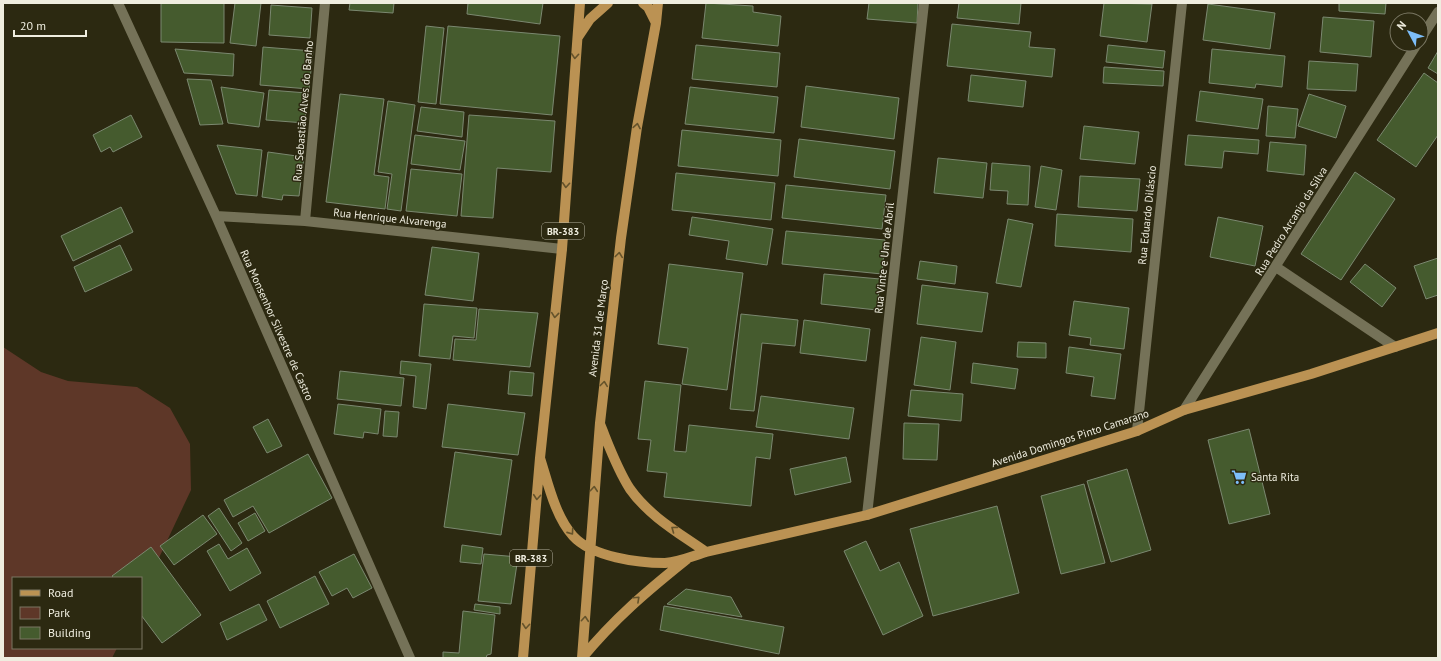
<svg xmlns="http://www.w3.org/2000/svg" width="1441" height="661" viewBox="0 0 1441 661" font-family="'PT Sans',sans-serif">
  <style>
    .green { fill: #5e3728 }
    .building { fill: #455b2e; stroke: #7b8870 }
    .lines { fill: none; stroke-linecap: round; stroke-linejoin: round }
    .minor { stroke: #757258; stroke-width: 10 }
    .major { stroke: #bb9253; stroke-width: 10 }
    .oneway { stroke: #65532b }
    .labels { text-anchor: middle; stroke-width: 3; stroke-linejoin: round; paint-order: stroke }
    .shield { fill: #2c2911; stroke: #b4b2a1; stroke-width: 1 }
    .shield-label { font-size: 10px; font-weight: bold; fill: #efeddf }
    .street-label { font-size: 11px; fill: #efeddf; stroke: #2c2911 }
    .poi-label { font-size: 11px; fill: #efeddf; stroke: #2c2911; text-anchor: start }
  </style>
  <rect width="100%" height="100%" fill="#2c2911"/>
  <!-- green -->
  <path class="green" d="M3 347 41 372 68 381 137 387 170 408 190 444 191 490 141 596V578H13V648H117L112 658H3Z"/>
  <!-- building -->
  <path class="building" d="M161 3H224V43L161 42Z
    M235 3H261L256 46 230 43Z
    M350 3H394L393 13 349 10Z
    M468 3H543L540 24 467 14Z
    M706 3 753 6V12L781 16 778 46 702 38Z
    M869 3H918L917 23 867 19Z
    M959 3H1021L1019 24 957 18Z
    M1104 3 1152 4 1147 42 1100 36Z
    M1339 3H1386L1385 14 1339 11Z
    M1208 4 1275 13 1270 49 1203 40Z
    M271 5 312 8 310 38 269 35Z
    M1323 17 1374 21 1371 57 1320 52Z
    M952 24 1031 32 1029 47 1055 49 1052 77 947 66Z
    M426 26 444 28 436 104 418 102Z
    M448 26 560 36 552 115 440 104Z
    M696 45 780 53 777 87 692 79Z
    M1108 45 1165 51 1163 68 1106 62Z
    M263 47 313 51 309 89 260 85Z
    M175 49 234 54 233 76 184 73Z
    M1212 49 1285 56 1282 87 1256 84 1255 88 1209 83Z
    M1438 51V74L1428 68Z
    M1309 61 1358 64 1356 91 1307 89Z
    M1104 67 1164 71 1163 86 1103 83Z
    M1424 73 1438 83V135L1416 167 1377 140Z
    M971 75 1026 81 1023 107 968 101Z
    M187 79 211 80 223 124 200 125Z
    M806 86 899 98 894 139 801 127Z
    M221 87 264 93 259 127 228 123Z
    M690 87 778 97 774 133 685 124Z
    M269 90 307 93 305 123 266 120Z
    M1200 91 1263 99 1258 129 1196 121Z
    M340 94 384 99 374 175 389 177 385 209 326 202Z
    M1309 94 1346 106 1336 138 1298 126Z
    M388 101 415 105 401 211 387 209 392 174 378 172Z
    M1268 106 1298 109 1295 138 1266 136Z
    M421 107 464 112 462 137 417 131Z
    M131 115 142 137 113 152 110 147 101 152 93 135Z
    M469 115 555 121 551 172 497 168 493 218 461 216Z
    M1084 126 1139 132 1135 164 1080 159Z
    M682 130 781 140 778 176 678 166Z
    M415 135 465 141 460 170 411 164Z
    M1188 135 1259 140 1258 154 1224 151 1222 168 1185 165Z
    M799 139 895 151 890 189 794 177Z
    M1270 142 1306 145 1304 175 1267 171Z
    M217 145 262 150 257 196 236 194Z
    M268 152 304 157 299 196 283 195 282 200 262 197Z
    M938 158 987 163 983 198 934 193Z
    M992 163 1030 166 1028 205 1007 204 1008 191 990 190Z
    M1041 166 1062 170 1056 210 1035 207Z
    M411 169 462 174 457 216 406 211Z
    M1355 172 1395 199 1341 280 1301 254Z
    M676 173 775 183 771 220 672 210Z
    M1080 176 1140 179 1137 211 1078 207Z
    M786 185 886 195 882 229 782 218Z
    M121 207 133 232 73 261 61 236Z
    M1057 214 1133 219 1131 252 1055 246Z
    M692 217 773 229 767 265 726 259 729 241 689 235Z
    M1218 217 1263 226 1255 266 1210 257Z
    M1008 219 1033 224 1021 287 996 283Z
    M786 231 885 240 882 274 782 264Z
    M120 245 132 270 85 292 74 267Z
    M432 247 479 253 473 301 425 295Z
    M1438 258V295L1426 299 1414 266Z
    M920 261 957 266 955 284 917 279Z
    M669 264 743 273 727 390 682 384 688 348 658 344Z
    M1365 264 1396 288 1382 307 1350 282Z
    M824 274 880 279 877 310 821 304Z
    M922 285 988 293 982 332 917 324Z
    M1074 301 1129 308 1124 349 1090 345 1091 338 1069 335Z
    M424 304 477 308 474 338 453 336 450 359 419 356Z
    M479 309 538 313 530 367 453 360 455 339 476 340Z
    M741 314 798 320 795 346 762 343 754 411 730 409Z
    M804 320 870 329 866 361 800 353Z
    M921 337 956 342 950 390 914 385Z
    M1018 342 1046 343V358L1017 357Z
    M1069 347 1121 354 1115 399 1091 396 1094 377 1066 373Z
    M401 361 431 364 426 409 413 407 416 376 400 374Z
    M973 363 1018 369 1015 389 971 383Z
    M340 371 404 378 401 406 337 399Z
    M510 371 534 373 532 396 508 394Z
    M645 381 681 385 674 451 686 452 689 425 773 434 770 459 756 457 751 506 664 497 667 473 647 471 651 440 638 439Z
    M911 390 963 394 961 421 908 416Z
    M761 396 854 408 849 439 756 427Z
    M338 404 381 409 378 434 364 432 363 438 334 434Z
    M448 404 525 413 518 455 442 447Z
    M385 411 399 412 397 437 383 436Z
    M268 419 282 446 267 453 253 427Z
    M904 423 939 424 937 460 903 459Z
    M1249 429 1270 514 1229 524 1208 440Z
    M455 452 512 460 501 535 444 527Z
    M308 454 332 498 269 533 253 506 233 517 224 500Z
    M846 457 851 482 795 495 790 469Z
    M1127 469 1151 550 1111 562 1087 481Z
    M1084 484 1105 563 1061 574 1041 496Z
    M997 506 1019 593 933 616 910 529Z
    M219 508 242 543 231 551 208 516Z
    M255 513 265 531 248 541 238 523Z
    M203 515 217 534 174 565 160 546Z
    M866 541 880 571 899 562 923 616 883 635 844 551Z
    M219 544 228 559 247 548 261 573 230 591 207 551Z
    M462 545 483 548 481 564 460 562Z
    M151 547 201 615 162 643 141 615V578H114L112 576Z
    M354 554 372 588 353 598 347 588 332 596 319 572Z
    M484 554 518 557 511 604 478 601Z
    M315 576 329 604 280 628 267 601Z
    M686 589 731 597 742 617 667 604Z
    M259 604 267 620 227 640 220 623Z
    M475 604 500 607V614L474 610Z
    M664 606 784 627 779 654 660 630Z
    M463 611 495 615 491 654 487 655 486 658H443V652L459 653Z"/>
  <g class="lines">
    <!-- minor -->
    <path class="minor" d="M118 3 216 216 410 658
      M1421 38 1438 12
      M216 216 305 221 562 249
      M305 221 325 3
      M1276 267 1395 347
      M1184 410 1417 44
      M1137 431 1182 3
      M867 515 924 3"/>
    <!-- major -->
    <path class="major" d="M643 3 648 7 656 23
      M578 37 590 19 608 3
      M600 424C609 446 617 469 630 489 649 516 679 533 706 552
      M540 458C548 483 555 516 573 536 592 557 638 563 665 563 679 562 693 556 706 552L867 515 1137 431 1184 410 1311 374 1438 333
      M523 658 540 458 562 249 580 3
      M582 658 600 423 621 238 637 127 656 23 658 3
      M582 658C615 618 647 591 687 559"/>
  </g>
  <!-- one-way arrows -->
  <defs><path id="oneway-chevron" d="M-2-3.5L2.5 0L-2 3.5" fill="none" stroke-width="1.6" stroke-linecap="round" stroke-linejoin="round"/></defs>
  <g class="oneway">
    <use href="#oneway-chevron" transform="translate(575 56) rotate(94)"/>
    <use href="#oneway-chevron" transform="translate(637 126) rotate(-80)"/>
    <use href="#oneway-chevron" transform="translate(566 185) rotate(94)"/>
    <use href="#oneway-chevron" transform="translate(619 255) rotate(-83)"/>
    <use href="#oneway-chevron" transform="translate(555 315) rotate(96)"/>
    <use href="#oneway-chevron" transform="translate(604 384) rotate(-83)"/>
    <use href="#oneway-chevron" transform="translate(594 489) rotate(-85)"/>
    <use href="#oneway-chevron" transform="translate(537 497) rotate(95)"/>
    <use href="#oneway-chevron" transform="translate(674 529) rotate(-144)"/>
    <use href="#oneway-chevron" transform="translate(571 532) rotate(55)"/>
    <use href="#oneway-chevron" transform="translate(637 599) rotate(-43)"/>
    <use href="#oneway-chevron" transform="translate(585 619) rotate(-85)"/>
    <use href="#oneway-chevron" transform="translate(526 626) rotate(95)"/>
  </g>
  <!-- icons -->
  <defs>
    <g id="supermarket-bare" transform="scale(1.2)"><path d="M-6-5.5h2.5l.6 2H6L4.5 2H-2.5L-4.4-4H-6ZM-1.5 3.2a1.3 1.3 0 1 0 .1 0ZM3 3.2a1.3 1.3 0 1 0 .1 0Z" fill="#7dbef9" stroke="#2c2911" stroke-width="2.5" paint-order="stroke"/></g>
  </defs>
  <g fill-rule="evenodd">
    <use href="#supermarket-bare" x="1239" y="477"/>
  </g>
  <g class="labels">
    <!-- shield labels -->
    <g class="shield">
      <rect x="542" y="223" width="42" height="16" rx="3"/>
      <rect x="510" y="550" width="42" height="16" rx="3"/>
    </g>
    <g class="shield-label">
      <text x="563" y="235">BR-383</text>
      <text x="531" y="562">BR-383</text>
    </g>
    <!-- street labels -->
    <g class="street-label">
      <text transform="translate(303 111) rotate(-85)" y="4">Rua Sebastião Alves do Banho</text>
      <text transform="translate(1147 215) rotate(-84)" y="4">Rua Eduardo Diláscio</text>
      <text transform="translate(390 218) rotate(6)" y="4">Rua Henrique Alvarenga</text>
      <text transform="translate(1291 221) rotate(-58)" y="4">Rua Pedro Arcanjo da Silva</text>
      <text transform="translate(884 258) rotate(-84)" y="4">Rua Vinte e Um de Abril</text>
      <text transform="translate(277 325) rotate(66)" y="4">Rua Monsenhor Silvestre de Castro</text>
      <text transform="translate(598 328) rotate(-83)" y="4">Avenida 31 de Março</text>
      <text transform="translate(1070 438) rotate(-18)" y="4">Avenida Domingos Pinto Camarano</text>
    </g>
    <!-- poi labels -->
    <g class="poi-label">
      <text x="1251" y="481">Santa Rita</text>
    </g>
  </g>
  <!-- border -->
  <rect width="1441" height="661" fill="none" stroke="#efeddf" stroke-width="8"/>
  <!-- legend -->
  <rect x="12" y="577" width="130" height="72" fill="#2c2911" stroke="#7a7763"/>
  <rect x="20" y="590" width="20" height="6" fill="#bb9253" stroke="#7a7763"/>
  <text x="48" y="597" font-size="12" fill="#efeddf">Road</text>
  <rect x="20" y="607" width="20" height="12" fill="#5e3728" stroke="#7a7763"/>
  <text x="48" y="617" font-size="12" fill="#efeddf">Park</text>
  <rect x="20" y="627" width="20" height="12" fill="#455b2e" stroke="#7a7763"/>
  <text x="48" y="637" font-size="12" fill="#efeddf">Building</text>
  <!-- north arrow -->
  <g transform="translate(1409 32) rotate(311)"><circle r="19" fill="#2c2911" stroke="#7a7763"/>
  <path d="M0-3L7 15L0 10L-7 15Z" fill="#7dbef9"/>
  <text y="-6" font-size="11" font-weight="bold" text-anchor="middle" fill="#efeddf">N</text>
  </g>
  <!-- scale -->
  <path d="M14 30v6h72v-6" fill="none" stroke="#efeddf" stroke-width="2"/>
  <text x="20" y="30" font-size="12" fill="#efeddf" stroke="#2c2911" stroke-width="3" paint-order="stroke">20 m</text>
</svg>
